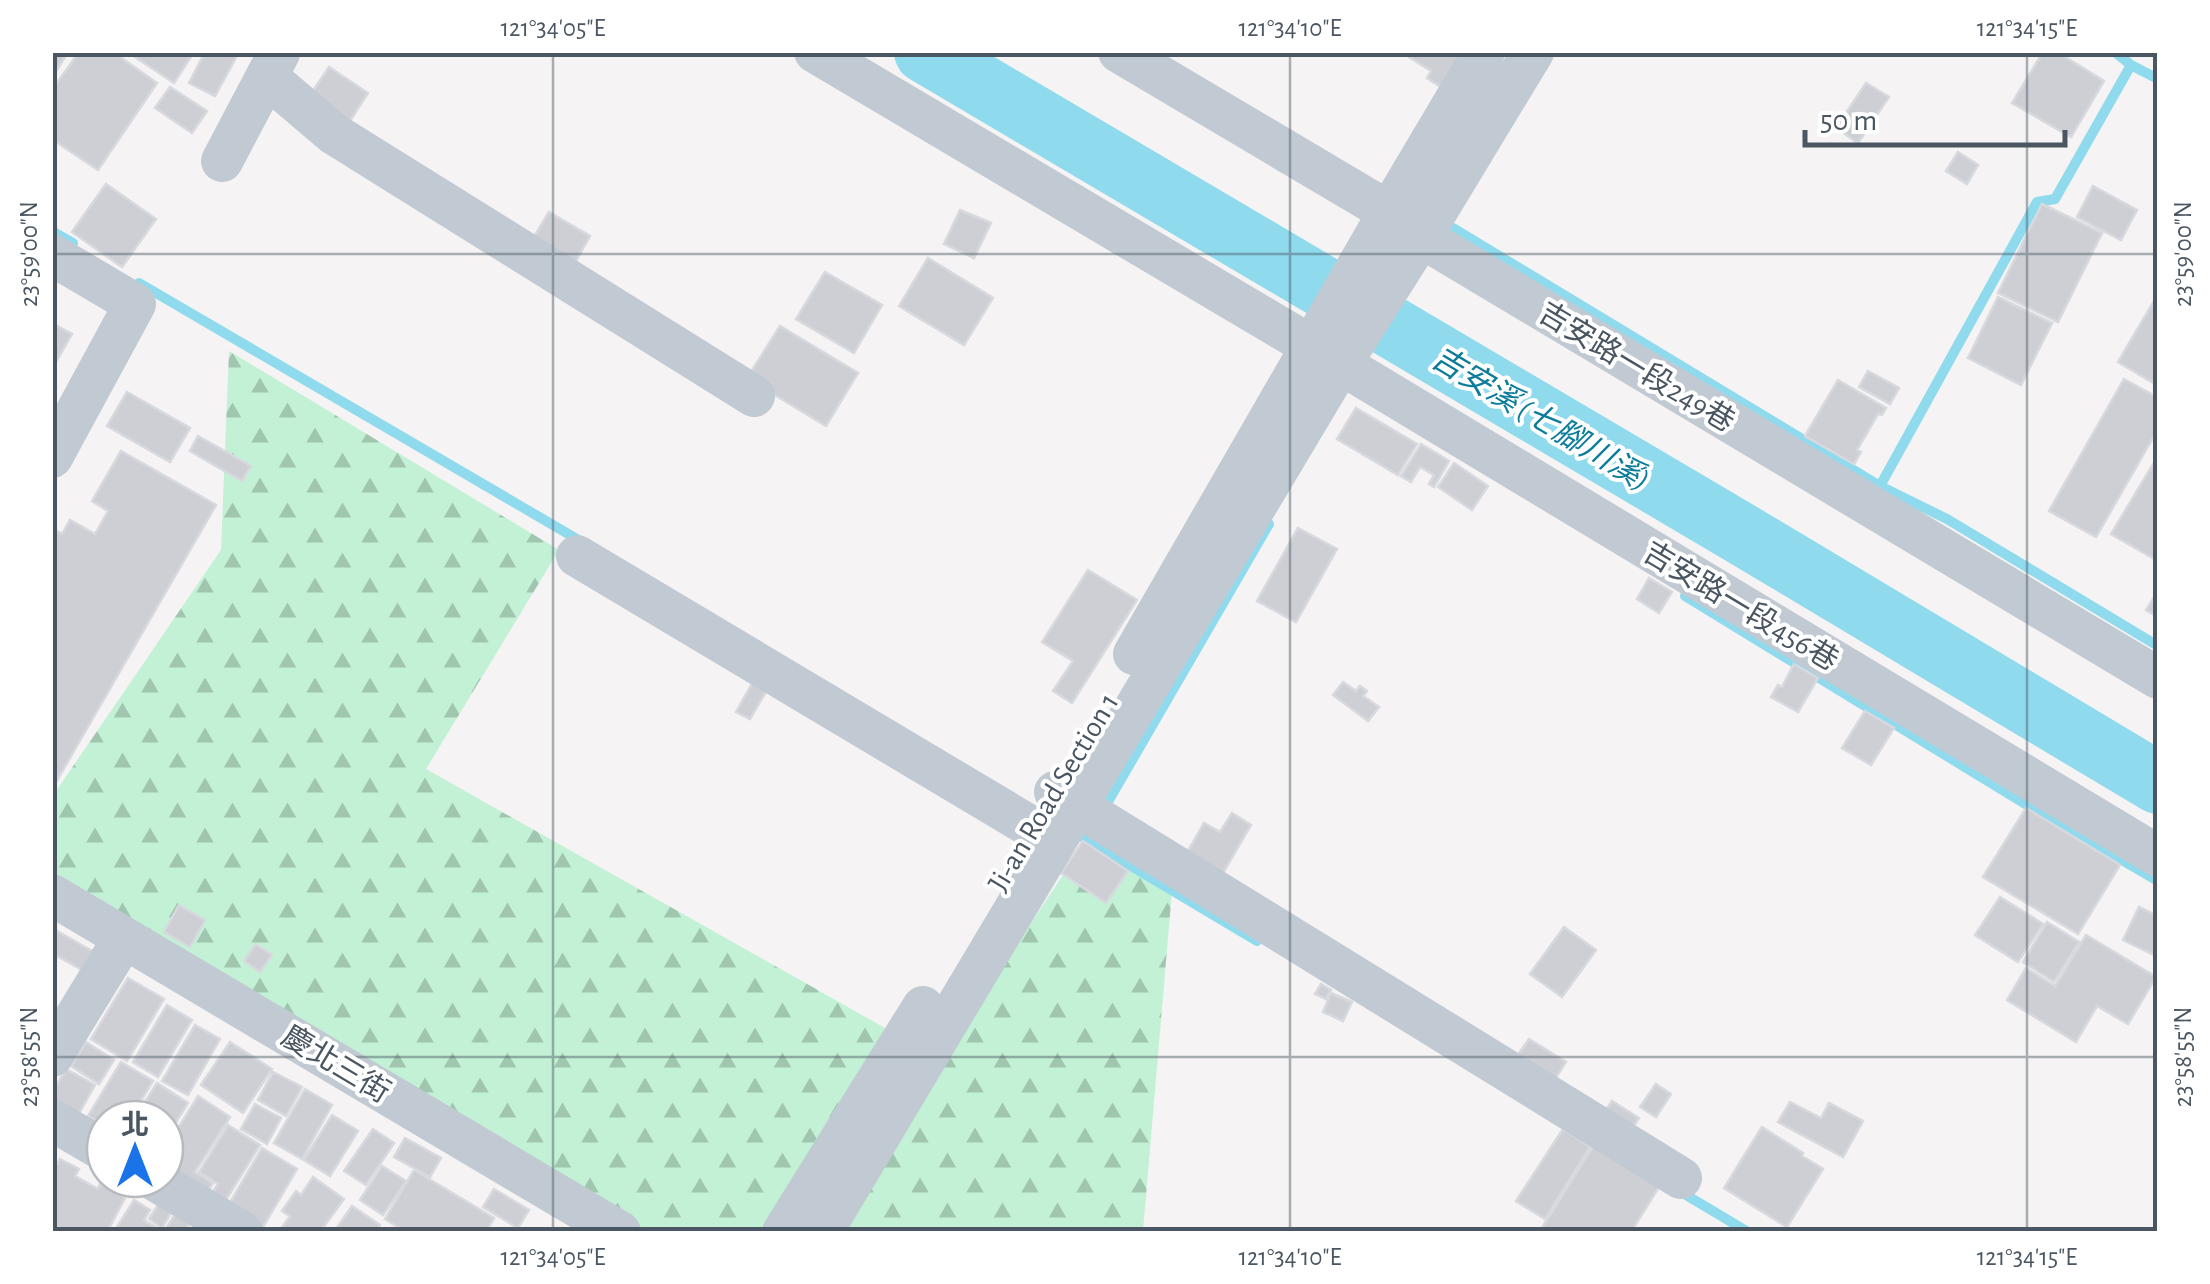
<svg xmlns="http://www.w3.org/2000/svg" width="2210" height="1284" viewBox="0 0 2210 1284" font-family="'Alegreya Sans','Noto Sans TC',sans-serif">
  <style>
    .forest { fill: url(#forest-firs) }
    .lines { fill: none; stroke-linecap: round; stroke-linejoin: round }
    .stream { stroke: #90daee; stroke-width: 10 }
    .river { stroke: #90daee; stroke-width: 62 }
    .building { fill: #cdcfd5; stroke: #d7d9de; stroke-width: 2.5 }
    .minor { stroke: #c1cad2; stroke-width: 42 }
    .ticks { fill: none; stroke: #4a5661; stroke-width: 2.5; stroke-opacity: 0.45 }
    .labels { text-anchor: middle; stroke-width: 8; stroke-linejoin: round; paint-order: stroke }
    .street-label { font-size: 30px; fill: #4a5661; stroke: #fff }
    .water-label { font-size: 32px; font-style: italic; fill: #0c7c9b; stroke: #fff }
    .neatline { fill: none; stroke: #4a5661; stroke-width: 4 }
    .ticks-label { font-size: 25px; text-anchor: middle; fill: #4a5661 }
  </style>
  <defs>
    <pattern id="forest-firs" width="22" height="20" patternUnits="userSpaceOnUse" patternTransform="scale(2.5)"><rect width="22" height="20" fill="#c3f1d5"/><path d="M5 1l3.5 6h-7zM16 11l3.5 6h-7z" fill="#a0c6b0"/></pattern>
  </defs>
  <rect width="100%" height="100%" fill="#f5f3f3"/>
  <!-- forest -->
  <path class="forest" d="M229 351 559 550 426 769 885 1028 777 1231H624L53 884 52 797 221 550Z
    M1086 840 1172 891 1143 1231 827 1232Z"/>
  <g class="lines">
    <!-- stream -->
    <path class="stream" d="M2115 52 2131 65 2158 79
      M1453 228 1880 486 1947 519 2158 646
      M52 231 73 243
      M139 283 582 542
      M1880 486 2037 202 2055 199 2131 65
      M1685 596 2027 805 2158 881
      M1102 812 1269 524
      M1074 832 1257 941
      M1681 1192 1748 1232"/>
    <!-- river -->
    <path class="river" d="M925 52 1740 533 2158 783"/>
  </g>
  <!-- building -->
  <path class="building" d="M52 52H68L52 78Z
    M79 52H113L157 83 98 170 52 139V90Z
    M134 52H194L174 83 132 55Z
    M205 52H239L215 96 189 83Z
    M1412 52H1467L1444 89 1427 78 1431 71 1409 57Z
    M2043 52H2057L2104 81 2071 137 2012 103Z
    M329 67 368 93 344 130 305 103Z
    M1866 83 1889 97 1858 143 1836 128Z
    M170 87 207 111 192 133 155 108Z
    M1958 152 1978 165 1967 184 1946 171Z
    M106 184 156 219 122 267 72 232Z
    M2093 186 2137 210 2121 240 2077 217Z
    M2042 204 2102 233 2058 322 1998 293Z
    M960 210 991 223 974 258 944 244Z
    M549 212 590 236 568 275 526 250Z
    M928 258 993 298 964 345 899 306Z
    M825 272 882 305 854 353 796 319Z
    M2158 294V379L2155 384 2118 362Z
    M1998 297 2052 323 2021 385 1968 358Z
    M52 323 72 334 52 369Z
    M780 326 858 373 826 426 747 378Z
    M1868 371 1899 388 1890 404 1859 387Z
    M2124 379 2158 398V429L2096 537 2049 511Z
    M1838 380 1886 408 1882 415 1878 414 1857 450 1861 452 1854 464 1805 436Z
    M127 392 190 428 170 462 107 426Z
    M1356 408 1417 444 1398 475 1337 439Z
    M198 436 251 466 242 481 190 451Z
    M1421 444 1449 461 1434 487 1429 484 1434 475 1420 467 1411 482 1401 476Z
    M121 451 216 505 52 789V528L62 534 70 520 95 534 108 511 92 501Z
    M2158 456V561L2111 534Z
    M1454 463 1488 486 1472 510 1438 487Z
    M1298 528 1337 549 1296 622 1257 601Z
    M1088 570 1137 600 1072 703 1053 691 1073 661 1042 642Z
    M1649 578 1672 592 1659 613 1637 599Z
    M2158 591V617L2146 610Z
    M1794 664 1818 678 1798 712 1771 697 1778 685 1782 687Z
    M753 682 767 690 750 719 736 712Z
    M1343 682 1356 691 1360 686 1367 691 1363 696 1379 707 1368 721 1333 695Z
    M1865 711 1894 728 1871 765 1842 748Z
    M2026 808 2120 865 2078 934 1983 877Z
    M1232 813 1251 825 1219 880 1183 860 1204 823 1220 832Z
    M1083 841 1128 871 1106 903 1061 873Z
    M2000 897 2043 924 2018 962 1975 935Z
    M179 905 205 920 190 947 164 932Z
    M2139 907 2158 916V957L2123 940Z
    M2047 922 2079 942 2054 982 2023 962Z
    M1564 927 1596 950 1562 997 1530 974Z
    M52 928 92 951 82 970 52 953Z
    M2086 935 2156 977 2128 1024 2097 1006 2076 1042 2007 1000 2026 968 2055 986Z
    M256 944 272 955 260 972 244 961Z
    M128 978 164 999 127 1061 91 1039Z
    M1321 984 1331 990 1326 999 1315 994Z
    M1331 993 1352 1002 1343 1021 1323 1012Z
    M167 1005 192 1020 158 1077 133 1062Z
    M195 1025 220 1039 188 1095 162 1081Z
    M1529 1039 1566 1062 1552 1084 1515 1059Z
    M86 1042 114 1060 99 1084 71 1066Z
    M230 1042 272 1069 243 1113 201 1085Z
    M121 1062 153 1081 130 1119H105V1126L88 1116Z
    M66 1069 95 1085 73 1124 52 1112V1093Z
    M273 1072 302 1087 286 1116 258 1100Z
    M157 1083 188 1103 165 1140V1119H134Z
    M1656 1084 1671 1094 1656 1117 1640 1107Z
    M305 1089 332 1105 302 1159 274 1143Z
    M198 1096 230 1117 195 1172 213 1183 203 1198 165 1175V1149Z
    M1612 1101 1639 1118 1629 1133 1602 1116Z
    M1790 1102 1821 1118 1829 1103 1863 1121 1843 1157 1778 1122Z
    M255 1104 281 1118 267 1144 241 1129Z
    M332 1115 358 1131 330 1176 304 1160Z
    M228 1125 260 1145 224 1203 211 1195 218 1184 199 1172Z
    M1762 1127 1803 1153 1802 1156 1823 1169 1787 1227 1724 1188Z
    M373 1129 394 1143 366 1185 344 1171Z
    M1563 1129 1590 1147 1545 1219 1516 1201Z
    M405 1138 441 1158 430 1177 394 1157Z
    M1593 1146 1659 1187 1631 1232H1548L1542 1228Z
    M262 1148 297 1169 263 1227 228 1206Z
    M60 1159 79 1169 75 1176 98 1189 100 1184 125 1198 107 1232H67L52 1224V1173Z
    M382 1166 406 1181 383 1215 360 1200Z
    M414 1170 494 1218 486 1232H406L385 1219Z
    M313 1177 344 1199 320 1232H279L290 1216 282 1211 296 1191 301 1195Z
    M494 1189 529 1210 518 1228 483 1207Z
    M134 1200 150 1210 144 1220 160 1230 159 1232H114Z
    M161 1200 174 1208 162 1228 149 1219Z
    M352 1206 380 1225 375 1232H334Z
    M179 1208 194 1217 185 1232H174L167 1227Z"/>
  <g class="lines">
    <!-- minor -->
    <path class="minor" d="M815 52 1311 346 2158 856
      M1119 52 1389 212 1421 237 2158 678
      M267 77 334 134 754 396
      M222 161 279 53
      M52 255 135 304 52 457
      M577 556 1033 828
      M1134 654 1389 212 1484 52
      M1055 792 1681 1178
      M52 895 620 1232
      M52 1056 124 938
      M52 1120 105 1151
      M153 1179 242 1232
      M783 1232 923 1007
      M822 1232 1340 365 1421 237 1533 52"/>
  </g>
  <!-- ticks -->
  <path class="ticks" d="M553 52V1232M1290 52V1232M2027 52V1232M52 254H2158M52 1057H2158"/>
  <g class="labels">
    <!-- street labels -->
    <g class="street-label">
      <text transform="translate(1637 367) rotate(31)" y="10">吉安路一段249巷</text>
      <text transform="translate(1741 606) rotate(31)" y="10">吉安路一段456巷</text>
      <text transform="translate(1053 792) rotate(-59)" y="10">Ji-an Road Section 1</text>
      <text transform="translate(336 1064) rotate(31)" y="10">慶北三街</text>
    </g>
    <!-- water labels -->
    <g class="water-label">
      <text transform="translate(1541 418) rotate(31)" y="11">吉安溪 (七腳川溪)</text>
    </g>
  </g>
  <!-- border -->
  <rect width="2210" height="1284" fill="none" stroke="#ffffff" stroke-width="110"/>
  <!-- north arrow -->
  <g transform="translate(135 1149)"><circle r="48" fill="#ffffff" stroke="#b7bbc0" stroke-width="2.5"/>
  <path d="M0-8L18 38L0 25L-18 38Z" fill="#1a73e8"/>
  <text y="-15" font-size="28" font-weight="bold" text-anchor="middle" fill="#4a5661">北</text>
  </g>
  <!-- scale -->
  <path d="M1805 130v15h260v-15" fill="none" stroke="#4a5661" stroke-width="5"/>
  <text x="1820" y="130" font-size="30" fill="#4a5661" stroke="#ffffff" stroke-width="8" paint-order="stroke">50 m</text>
  <rect x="55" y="55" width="2100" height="1174" class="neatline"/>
  <g class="ticks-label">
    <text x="553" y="36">121°34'05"E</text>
    <text x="1290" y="36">121°34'10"E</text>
    <text x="2027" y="36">121°34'15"E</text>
    <text transform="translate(28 254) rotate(-90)" y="9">23°59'00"N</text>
    <text transform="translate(2182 254) rotate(-90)" y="9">23°59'00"N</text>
    <text transform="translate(28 1057) rotate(-90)" y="9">23°58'55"N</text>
    <text transform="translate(2182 1057) rotate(-90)" y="9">23°58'55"N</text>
    <text x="553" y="1265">121°34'05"E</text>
    <text x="1290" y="1265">121°34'10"E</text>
    <text x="2027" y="1265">121°34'15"E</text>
  </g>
</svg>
